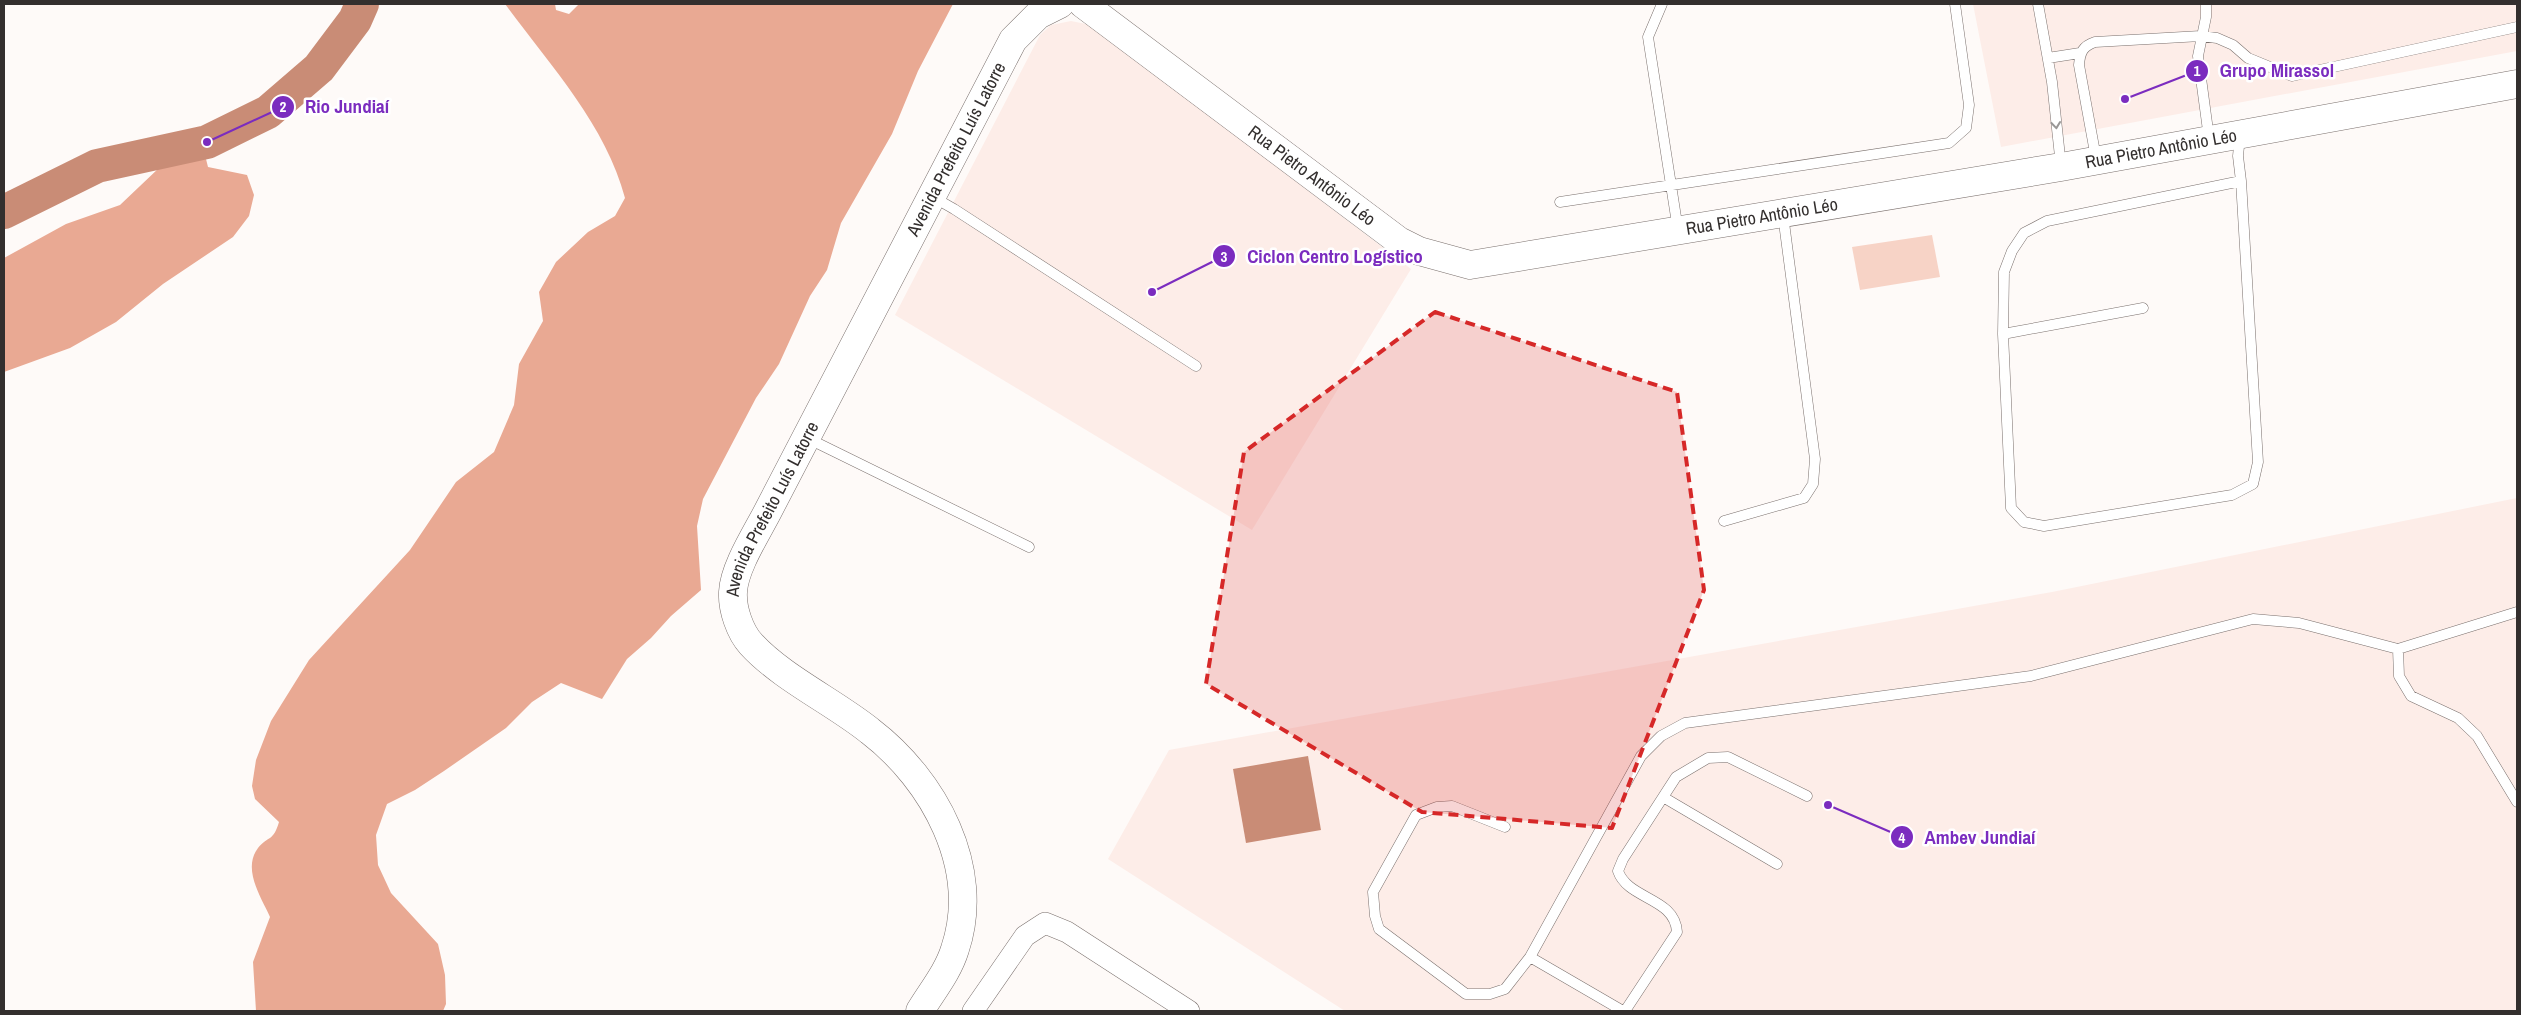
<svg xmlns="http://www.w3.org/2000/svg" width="2521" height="1015" viewBox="0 0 2521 1015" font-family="'Archivo Narrow',sans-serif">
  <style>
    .built { fill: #fdede8 }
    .green { fill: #f7d3c6 }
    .forest { fill: #e9a993 }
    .water { fill: #c98c76 }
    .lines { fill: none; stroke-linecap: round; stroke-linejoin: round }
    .river { stroke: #c98c76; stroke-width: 34 }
    .lane-casing { stroke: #7a706d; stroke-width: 11 }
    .street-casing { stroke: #7a706d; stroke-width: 22 }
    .secondary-casing { stroke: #7a706d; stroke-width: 29 }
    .lane { stroke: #fff; stroke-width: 10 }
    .street { stroke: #fff; stroke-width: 21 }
    .secondary { stroke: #fff; stroke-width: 28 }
    .oneway { stroke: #999796 }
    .marked { fill: #d62828; fill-opacity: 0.2; stroke: #d62828; stroke-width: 4; stroke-dasharray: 10 6; stroke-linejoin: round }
    .labels { text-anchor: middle; stroke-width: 5; stroke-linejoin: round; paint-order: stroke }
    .street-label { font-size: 18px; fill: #332f2e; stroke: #fff }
    .leader { fill: none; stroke: #7b2cbf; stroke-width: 2 }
    .callout-dot { fill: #7b2cbf; stroke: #fff; stroke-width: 2 }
    .mark-label { font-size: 15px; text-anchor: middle; font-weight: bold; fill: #fff }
    .callout-label { font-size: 19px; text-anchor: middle; font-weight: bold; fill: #7b2cbf; stroke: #fff; stroke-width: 5; stroke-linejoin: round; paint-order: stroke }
  </style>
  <rect width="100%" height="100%" fill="#fefaf8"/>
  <!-- built -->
  <path class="built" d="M1973 4H2517V51L2001 147Z
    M1071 21 1091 25 1411 269 1252 530 895 315 1040 35 1051 25Z
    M2517 498V1011H1345L1108 859 1169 750 2052 592Z"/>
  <!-- green -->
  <path class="green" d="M1932 235 1940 277 1860 290 1852 247Z"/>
  <!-- forest -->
  <path class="forest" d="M505 4H555L556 10 569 14 579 4H953L918 71 892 134 841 223 827 270 810 296 779 364 756 398 703 499 697 526 701 590 671 616 651 638 627 659 602 699 561 683 532 702 506 728 444 771 415 790 387 804 376 835 378 865 391 893 438 944 445 975 446 1004 443 1011H256L253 962 270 917C261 897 242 869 258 848 269 835 273 842 279 822L255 799 252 786 256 760 271 721 309 660 410 550 456 482 494 452 514 405 519 364 543 321 539 292 556 262 588 232 615 216 625 198C606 125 549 64 505 4Z
    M206 159 208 167 247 175 254 195 249 216 233 237 163 284 116 322 70 348 4 372V258L66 224 120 205 160 167 183 160Z"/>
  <!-- water -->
  <path class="water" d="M1308 756 1321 830 1246 843 1233 769Z"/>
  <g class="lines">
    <!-- river -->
    <path class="river" d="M4 212 97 166 207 142 268 112 319 68 355 20 362 4"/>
    <!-- lane casing -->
    <g class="lane-casing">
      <path id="lane" d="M1662 4 1648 37 1678 230
        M2038 4 2052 82 2061 166
        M2206 4V17L2198 56 2209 138
        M2048 58 2080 53
        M2240 136 2238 156 2241 181 2258 462 2253 484 2232 495 2044 526 2024 522 2011 508 2003 334 2004 272 2012 251 2024 233 2047 221 2241 181
        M2096 158 2079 65C2080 52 2083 46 2095 42L2201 36 2217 38 2233 45 2248 58 2292 76 2517 27
        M933 197 954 209 1196 366
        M1560 202 1949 143 1966 128 1969 105 1955 4
        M2003 334 2143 308
        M807 438 1029 547
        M1724 521 1804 498 1813 484 1815 459 1783 215
        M2517 612 2398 649 2399 676 2411 696 2458 718 2477 736 2517 802
        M1663 797 1777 864
        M1505 827 1452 806 1437 807 1416 815 1373 892 1375 916 1379 929 1466 994H1490L1505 989 1530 957 1641 756 1661 736 1685 723 2031 676 2253 619 2299 623 2398 649
        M1530 957 1623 1011
        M1625 1011 1677 932C1675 897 1628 900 1618 871L1623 859 1676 777 1708 758 1728 757 1807 796"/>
    </g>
    <!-- street casing -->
    <g class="street-casing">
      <path id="street" d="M973 1011 1025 936 1045 923 1067 932 1189 1011"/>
    </g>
    <!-- secondary casing -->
    <g class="secondary-casing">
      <g id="secondary">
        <path id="s1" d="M1083 4 1399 241 1419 251 1470 265 2061 167 2517 84"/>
        <path id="s2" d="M920 1011C932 991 948 972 955 949 982 868 934 780 870 731 834 702 782 678 751 644 740 632 732 609 733 592 734 567 758 531 769 509L1013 40 1038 15 1060 4"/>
      </g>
    </g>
    <!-- lane -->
    <use href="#lane" class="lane"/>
    <!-- street -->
    <use href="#street" class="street"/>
    <!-- secondary -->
    <use href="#secondary" class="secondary"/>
  </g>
  <!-- one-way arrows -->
  <defs><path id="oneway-chevron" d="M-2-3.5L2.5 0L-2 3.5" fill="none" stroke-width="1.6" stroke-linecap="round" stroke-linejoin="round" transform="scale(1.25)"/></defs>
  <use class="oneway" href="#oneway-chevron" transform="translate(2056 125) rotate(84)"/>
  <!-- marked area -->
  <path class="marked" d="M1435 312 1677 392 1704 590 1612 828 1422 812 1206 684 1244 452Z"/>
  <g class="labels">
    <!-- street labels -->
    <g class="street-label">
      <text dy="6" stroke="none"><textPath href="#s2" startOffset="1021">Avenida Prefeito Luís Latorre</textPath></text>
      <text dy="6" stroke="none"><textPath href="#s1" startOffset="1171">Rua Pietro Antônio Léo</textPath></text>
      <text dy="6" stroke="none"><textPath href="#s1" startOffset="286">Rua Pietro Antônio Léo</textPath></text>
      <text dy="6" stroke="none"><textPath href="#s1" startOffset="766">Rua Pietro Antônio Léo</textPath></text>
      <text dy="6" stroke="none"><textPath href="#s2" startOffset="616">Avenida Prefeito Luís Latorre</textPath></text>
    </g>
  </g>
  <!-- callouts -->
  <path class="leader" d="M2125 99L2197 71M207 142L283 107M1152 292L1224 256M1828 805L1902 837"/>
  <g class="callout-dot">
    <circle cx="2125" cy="99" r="5"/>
    <circle cx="207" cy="142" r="5"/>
    <circle cx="1152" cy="292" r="5"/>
    <circle cx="1828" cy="805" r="5"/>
    <circle cx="2197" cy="71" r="12"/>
    <circle cx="283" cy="107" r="12"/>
    <circle cx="1224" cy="256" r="12"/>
    <circle cx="1902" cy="837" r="12"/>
  </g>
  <g class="mark-label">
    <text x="2197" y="76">1</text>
    <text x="283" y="112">2</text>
    <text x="1224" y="262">3</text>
    <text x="1902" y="843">4</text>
  </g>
  <g class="callout-label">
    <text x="2277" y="77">Grupo Mirassol</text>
    <text x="347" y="113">Rio Jundiaí</text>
    <text x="1335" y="263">Ciclon Centro Logístico</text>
    <text x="1980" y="844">Ambev Jundiaí</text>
  </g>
  <!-- border -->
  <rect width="2521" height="1015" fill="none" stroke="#332f2e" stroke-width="10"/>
</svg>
